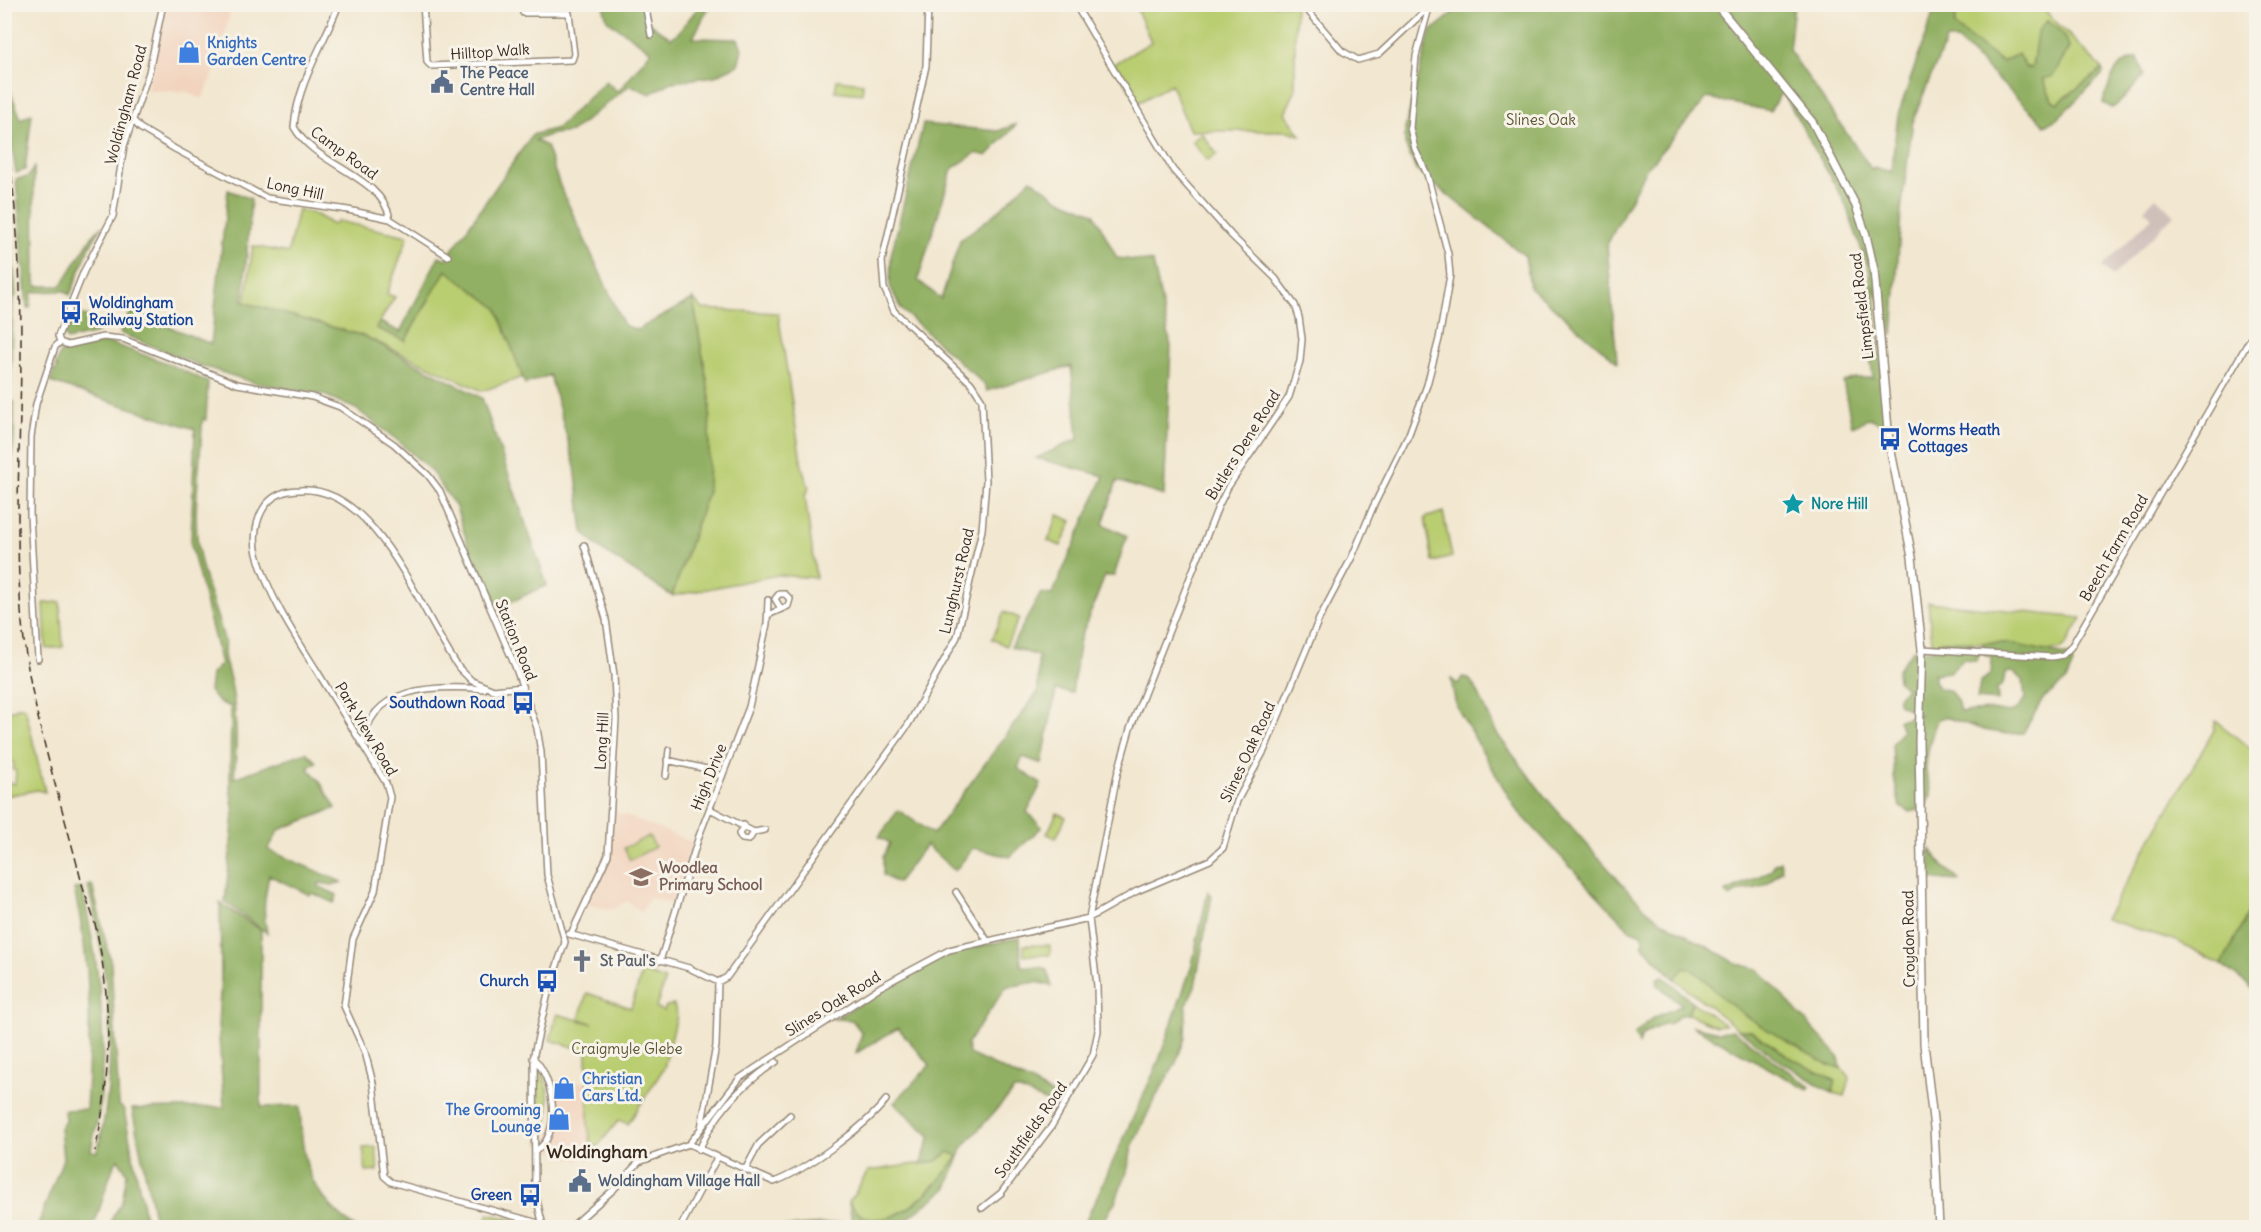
<svg xmlns="http://www.w3.org/2000/svg" width="2261" height="1232" viewBox="0 0 2261 1232" font-family="Delius,sans-serif">
  <style>
    .built { fill: #f2d4be }
    .industrial { fill: #cfc0ba }
    .green { fill: #b9cd71; stroke: #7a7c48; stroke-width: 1.5 }
    .forest { fill: #92b063; stroke: #666d40; stroke-width: 1.5 }
    .lines { fill: none; stroke-linecap: round; stroke-linejoin: round }
    .minor-casing { stroke: #968877; stroke-width: 8 }
    .major-casing { stroke: #968877; stroke-width: 10 }
    .minor { stroke: #fff; stroke-width: 5 }
    .major { stroke: #fff; stroke-width: 7 }
    .rail { stroke: #3b2a1e; stroke-width: 1.5; stroke-dasharray: 9 4.5; stroke-linecap: butt }
    .labels { text-anchor: middle; stroke-width: 6; stroke-linejoin: round; paint-order: stroke }
    .shop-label { font-size: 15px; font-weight: bold; fill: #366cbe; stroke: #f7f3e8; text-anchor: start }
    .street-label { font-size: 15px; fill: #3b2a1e; stroke: #f7f3e8 }
    .service-label { font-size: 15px; font-weight: bold; fill: #4e5e75; stroke: #f7f3e8; text-anchor: start }
    .park-label { font-size: 15px; fill: #5a5333; stroke: #f7f3e8 }
    .transit-label { font-size: 15px; font-weight: bold; fill: #164399; stroke: #f7f3e8; text-anchor: end }
    .culture-label { font-size: 15px; font-weight: bold; fill: #0d838f; stroke: #f7f3e8; text-anchor: start }
    .education-label { font-size: 15px; font-weight: bold; fill: #785e54; stroke: #f7f3e8; text-anchor: start }
    .worship-label { font-size: 15px; font-weight: bold; fill: #5b616d; stroke: #f7f3e8; text-anchor: start }
    .quarter-label { font-size: 18px; font-weight: bold; fill: #3b2a1e; stroke: #f7f3e8 }
  </style>
  <rect width="100%" height="100%" fill="#f7f3e8"/>
  <filter id="ink" filterUnits="userSpaceOnUse"><feTurbulence type="fractalNoise" baseFrequency=".0167" numOctaves="2"/><feDisplacementMap in="SourceGraphic" scale="12" xChannelSelector="R" yChannelSelector="G"/><feConvolveMatrix kernelMatrix="1 2 1 2 8 2 1 2 1" color-interpolation-filters="sRGB"/></filter>
  <filter id="wash" filterUnits="userSpaceOnUse"><feTurbulence type="fractalNoise" baseFrequency=".008" numOctaves="4" result="noise"/><feDisplacementMap in="SourceGraphic" scale="24" xChannelSelector="R" yChannelSelector="G"/><feGaussianBlur stdDeviation="1.35" result="paint"/><feColorMatrix in="noise" values="0 0 0 0 0 0 0 0 0 0 0 0 0 0 0 0 0 1.4 0 .05"/><feComposite in="paint" operator="in"/></filter>
  <g filter="url(#wash)">
    <rect width="100%" height="100%" fill="#f2e7d0"/>
    <!-- built -->
    <path class="built" d="M166 5H232L217 67 202 99 187 92 147 90Z
      M614 811 692 842 673 904 650 898 641 912 627 901 613 910 588 905 611 856Z
      M553 1081 588 1083V1124L591 1143 597 1146 586 1157 582 1155 579 1161 545 1149 559 1109Z"/>
    <!-- industrial -->
    <path class="industrial" d="M2156 197 2174 215 2112 277 2102 267 2152 217 2144 209Z"/>
    <!-- green -->
    <path class="green" d="M1135 5H1295V91L1285 113 1301 135 1288 131H1190L1171 84 1138 103 1114 64 1151 42Z
      M1963 5H2023L2043 9 2103 69 2058 103 2052 100 2043 79 2062 60 2069 48 2038 32 2032 68 2002 62 1954 26 1956 15Z
      M837 80 863 83 862 94 835 91Z
      M1202 134 1217 154 1207 161 1192 141Z
      M298 209 317 215 333 225 338 221 408 236 387 294 395 297 376 328 405 341 446 269 497 308 523 377 482 391 364 336 245 303 253 246 288 253Z
      M693 299 703 309 778 313 802 467 809 488 805 496 816 578 778 575 672 596 708 491 710 398Z
      M1443 512 1452 557 1433 562 1425 518Z
      M1058 515 1072 521 1061 546 1048 541Z
      M60 602 63 647 46 649 44 603Z
      M1928 602 2082 618 2066 645 2059 650 2045 651 2006 643H1932Z
      M1004 612 1019 618 1006 646 992 639Z
      M16 707H25L45 792 37 790 5 796V782L15 784 16 771 13 770 14 763 4 756 7 710H15Z
      M2216 721 2256 753V897L2222 965 2177 941 2105 919 2213 732Z
      M1057 813 1066 817 1056 838 1047 834Z
      M649 836 655 847 630 860 624 848Z
      M1024 945H1050V955H1024Z
      M1684 966 1693 968 1745 1016 1828 1064 1841 1068 1850 1078 1845 1096 1832 1093 1835 1081 1791 1059 1751 1031 1738 1029 1675 979Z
      M642 972 665 980 656 1008 664 1011 666 1006 674 1005 677 1016 664 1068 628 1124 619 1120 588 1158 586 1157 596 1146 591 1144 588 1124 587 1051 550 1040 557 1014 593 1024 579 1018 587 993 631 1008Z
      M1692 1002 1725 1025 1716 1026 1688 1014Z
      M537 1067C553 1082 551 1124 540 1142Z
      M376 1147 378 1171 366 1172 363 1148Z
      M949 1152 959 1156C940 1181 899 1232 862 1216 858 1213 853 1207 849 1203L868 1171 937 1161Z
      M488 1214 537 1225 540 1227 485 1228Z"/>
    <!-- forest -->
    <path class="forest" d="M603 5H643L644 19 671 38 678 33 700 5H710L693 38 738 39 742 48 738 65 715 76 672 82 650 94 630 85 571 132 553 134 535 140 546 146 560 186 624 325 637 330 693 299 710 398 708 491 672 596 600 549 583 532 575 467 550 375 525 384 497 308 446 270 405 341 376 328 380 322 400 332 439 256 446 259 532 135 557 128 606 81 618 92 651 51 607 20Z
      M1463 5H1794L1789 50 1872 170 1874 167 1891 172 1898 115 1936 5H1963L1956 15 1954 26 2002 62 2018 54 2026 68H2032L2037 32 2047 21C2058 28 2065 35 2069 47L2053 76 2043 79 2052 100 2058 103 2103 69 2104 73 2057 119 2045 125 1957 40H1946L1913 120 1901 212 1893 336 1874 284 1886 426 1870 418 1852 426 1843 382 1855 378H1873L1867 328 1870 273 1845 203 1782 91 1770 111 1707 98 1646 169 1607 245 1617 362 1530 287 1525 256 1416 170 1405 144V129L1430 32Z
      M2138 58 2144 75C2136 85 2122 102 2112 108L2103 103C2109 84 2114 60 2138 58Z
      M4 76 21 119 32 113 25 170 16 173 5 105Z
      M923 124 998 131 1017 124 987 156 976 153 952 169 918 280 941 299 960 240 996 213 1031 179 1059 199 1094 213 1117 258 1153 262 1171 346 1164 496 1117 481 1103 524 1127 536 1114 576H1105L1080 639 1072 693 1056 690 1042 764 1023 757 1018 768 1041 784 1027 812 1042 827 1010 857 973 848 955 871 926 845 897 883 883 875V857L890 843 879 837 898 810 933 834 1038 692V656L1011 647 1041 593 1052 595 1104 476 1036 458 1078 439 1071 366 987 391 985 385 901 309 890 286 891 255Z
      M34 168 35 282 37 286H61L91 238 102 226 89 248 70 295 65 291 32 292 30 308H27L16 179 28 177Z
      M6 178 16 296 13 298 10 388 4 377 8 328 4 269Z
      M228 190 251 199 243 302 364 336 482 398 547 585 498 608 470 551 456 507 445 491 431 471 397 440 356 409 324 395 255 383 202 366 120 333 131 311 211 344Z
      M73 311 102 323 97 333 67 340 64 334Z
      M107 342 164 362 208 382 206 420 203 418 202 427C200 466 193 508 198 547 203 581 216 609 225 643 221 657 230 674 232 689 237 718 237 749 234 778L306 752 316 762 308 768 319 780 336 808 279 830 268 850 342 882 332 885 320 883 318 886 337 895 334 903 312 893 310 895 269 875C265 896 262 912 267 933L225 902 234 813 230 787 231 707 218 702 209 691 211 674 221 664 191 545 195 429 50 382 54 370 56 371 58 368 55 367 60 353Z
      M5 389 7 396 14 402V439L5 511V460L9 428 5 408Z
      M1941 641H1970L1979 651 1977 661 1964 659 1949 672 1934 674V681L1939 689 1949 690 1957 700 1960 712 1991 710 2009 713 2019 708 2025 698 2023 680 2012 672 2005 673 2003 684 1997 689 1998 701 1977 699 1980 682 1991 674 1992 656H1986L1982 651 1983 643H2007L2070 656 2073 664 2066 681 2043 699 2023 733 2007 734 1984 730 1945 717 1938 719C1933 728 1925 759 1926 771 1927 787 1937 787 1926 807L1910 812 1900 807 1894 777 1892 744 1902 731 1898 720 1920 715 1899 704 1897 698 1906 688 1898 681 1897 670 1915 648 1927 651 1939 648Z
      M1462 677 1468 678 1475 686 1497 734 1546 798 1629 892 1651 914 1674 928 1738 964 1758 969 1839 1057 1841 1068 1830 1066C1795 1045 1758 1027 1726 1001 1713 991 1700 970 1684 967L1675 979 1642 945 1644 942 1642 934 1629 929 1516 809 1456 706 1451 679 1458 684Z
      M1930 848 1943 866 1960 881 1930 879Z
      M1780 861 1782 870C1774 875 1772 883 1763 886 1749 892 1747 885 1730 897L1725 893 1772 870 1774 864Z
      M92 885 111 963 119 1105 124 1110 147 1227H128L125 1223 119 1227H110L112 1218 122 1202 127 1173 118 1159C111 1165 101 1208 95 1222L84 1227H37L63 1159 60 1128 65 1121 64 1110 86 1109C91 1034 92 963 74 889L82 888C98 962 108 1027 100 1105 98 1121 93 1136 91 1151L97 1152C120 1065 109 972 88 886Z
      M1208 891 1212 896 1195 986 1186 1006 1185 1038 1175 1065 1154 1100 1132 1147 1127 1172 1115 1202 1100 1227H1083L1158 1063 1192 965Z
      M2256 897V991L2222 965Z
      M220 903 261 930V1107L300 1106C302 1163 307 1191 354 1227H156L132 1109 224 1107 218 1024 221 978Z
      M1020 937 1021 966 1046 968 1052 986 1036 982 1006 987 967 1044 969 1054 1030 1082 1061 1099 1056 1106 1020 1090H1014L963 1147 947 1188 897 1227 773 1228 852 1222 849 1203C853 1207 857 1213 862 1216 899 1232 940 1181 958 1156L949 1152 937 1161 921 1164 930 1136 894 1103 930 1065 898 1028 856 1053 862 1033 852 1020 834 1019 945 954Z
      M1663 976 1692 1002 1688 1014 1680 1015 1669 1024H1663L1642 1035 1639 1044 1635 1034 1651 1019 1682 1005 1658 985 1657 979Z
      M1692 1026 1719 1032 1733 1030 1810 1087 1808 1090Z
      M1738 1029 1751 1031 1791 1058 1836 1081 1832 1093 1783 1063Z"/>
  </g>
  <g filter="url(#ink)">
    <g class="lines">
      <!-- minor casing -->
      <g class="minor-casing">
        <path id="minor" d="M339 4C324 44 297 84 294 127 315 166 383 176 390 219
          M423 4 427 62 431 66 572 60 574 54 569 13H523L521 4
          M645 4 651 35
          M1302 4 1342 51 1358 60 1379 54 1428 8
          M132 119 140 128 175 149 267 198 348 210 390 219 448 256
          M60 342 68 345 103 337 123 339 237 384 312 397 340 407 394 444 428 475 440 491 515 666 537 728 541 752 547 875 565 942 549 989 534 1054 535 1192 543 1226
          M60 342 58 336 84 271 113 216 124 146 149 72 163 4
          M768 615 788 606 790 599 785 594H779L775 599 780 607
          M1922 649 2052 657 2063 655 2071 647 2256 329
          M38 659 30 515 31 437 36 404 55 347 60 342
          M493 690 522 687
          M496 691 472 681 459 668C421 615 378 485 300 490 286 490 274 494 265 506 256 519 253 538 257 554 269 597 293 633 317 671 340 708 363 745 386 783L390 797 375 891 353 939 344 1006 365 1052 373 1083 384 1176 391 1182 542 1224
          M363 745C369 685 436 685 484 689
          M667 760 711 770 722 777
          M666 776 669 750
          M710 809 754 832 765 830
          M744 825 739 834 742 839 749 840 754 832
          M956 892 987 940
          M569 934 689 968 718 982
          M571 934 608 855 616 719 614 675 606 619 584 545
          M660 961 699 836 749 707 767 624 768 600
          M533 1058C554 1076 563 1137 535 1151
          M701 1128 716 1046 718 982 727 977 908 725 957 637 982 530 986 481 982 400 971 383 894 311 884 288 882 261 926 66 928 4
          M689 1144 774 1182C806 1170 865 1127 886 1100
          M699 1150C715 1113 744 1083 776 1062
          M745 1170 759 1144 790 1115
          M982 1208 1001 1193 1051 1127 1093 1055 1098 1031 1097 986 1089 918 1117 775 1130 729 1218 507 1228 487 1289 397 1300 361 1302 339 1299 317 1295 305 1275 278 1232 236 1173 170 1075 4
          M570 1228 613 1190 639 1162 689 1144 740 1078 880 987 949 950 1089 918 1137 891 1210 860 1223 848 1237 801 1265 749 1319 619 1352 557 1373 507 1409 434 1427 385 1439 339 1450 275 1448 254 1427 174 1415 149 1410 128 1416 56 1430 4
          M680 1228 717 1158"/>
      </g>
      <!-- major casing -->
      <g class="major-casing">
        <path id="major" d="M1716 4 1813 123 1856 206 1866 235 1874 270 1889 441 1912 557 1922 649 1919 741 1924 1044 1934 1128 1939 1228"/>
      </g>
      <!-- minor -->
      <use href="#minor" class="minor"/>
      <!-- major -->
      <use href="#major" class="major"/>
      <!-- rail -->
      <path class="rail" d="M4 122C16 196 21 271 21 346 21 442 13 538 23 633 33 720 62 803 83 888 87 901 93 914 96 928 112 1001 112 1077 95 1151"/>
    </g>
  </g>
  <!-- icons -->
  <defs>
    <g id="shop-bare" transform="scale(1.8)"><path d="M-5-2.5h2.3a2.7 3.5 0 0 1 5.4 0H5L5.5 6h-11ZM-1.5-2.5h3a1.5 2.3 0 0 0-3 0Z" fill="#3f7fe0" stroke="#f7f3e8" stroke-width="2.5" paint-order="stroke"/></g>
    <g id="civic-bare" transform="scale(1.8)"><path d="M-.6-6.5H3V-4.5H.6V-3L4-1V1h2V6H-6V1h2V-1L-.6-3ZM-1.2 2.5V6h2.4V2.5Z" fill="#5c6f8a" stroke="#f7f3e8" stroke-width="2.5" paint-order="stroke"/></g>
    <g id="bus-bare" transform="scale(1.8)"><path d="M-5-6H5V4H4V6H2V4H-2V6H-4V4H-5ZM-3.5-4V0h7V-4ZM-3.5 1.2v1.5H-2V1.2ZM2 1.2v1.5H3.5V1.2Z" fill="#1a4fb4" stroke="#f7f3e8" stroke-width="2.5" paint-order="stroke"/></g>
    <g id="sight-bare" transform="scale(1.8)"><path d="M0-6L1.8-2.2L6-1.7L2.9 1.2L3.7 5.4L0 3.3L-3.7 5.4L-2.9 1.2L-6-1.7L-1.8-2.2Z" fill="#0f9aa8" stroke="#f7f3e8" stroke-width="2.5" paint-order="stroke"/></g>
    <g id="school-bare" transform="scale(1.8)"><path d="M0-5L7-2L0 1L-7-2ZM-4 1L0 2.5L4 1V4Q0 6-4 4Z" fill="#8d6e63" stroke="#f7f3e8" stroke-width="2.5" paint-order="stroke"/></g>
    <g id="church-bare" transform="scale(1.8)"><path d="M-1.2-6h2.4v3.5h3.3v2.4h-3.3V6h-2.4V-.1h-3.3v-2.4h3.3Z" fill="#6b7280" stroke="#f7f3e8" stroke-width="2.5" paint-order="stroke"/></g>
  </defs>
  <g fill-rule="evenodd">
    <use href="#shop-bare" x="189" y="52"/>
    <use href="#civic-bare" x="442" y="82"/>
    <use href="#bus-bare" x="71" y="312"/>
    <use href="#bus-bare" x="1890" y="439"/>
    <use href="#sight-bare" x="1793" y="504"/>
    <use href="#bus-bare" x="523" y="703"/>
    <use href="#school-bare" x="641" y="877"/>
    <use href="#church-bare" x="582" y="961"/>
    <use href="#bus-bare" x="547" y="981"/>
    <use href="#shop-bare" x="564" y="1088"/>
    <use href="#shop-bare" x="559" y="1119"/>
    <use href="#civic-bare" x="580" y="1181"/>
    <use href="#bus-bare" x="530" y="1195"/>
  </g>
  <g class="labels">
    <!-- shop labels -->
    <g class="shop-label">
      <text x="207" y="48">Knights<tspan x="207" dy="17">Garden Centre</tspan></text>
      <text x="582" y="1084">Christian<tspan x="582" dy="17">Cars Ltd.</tspan></text>
      <text x="541" y="1115" text-anchor="end">The Grooming<tspan x="541" dy="17">Lounge</tspan></text>
    </g>
    <!-- street labels -->
    <g class="street-label">
      <text transform="translate(490 52) rotate(-4)" y="5">Hilltop Walk</text>
      <text transform="translate(126 105) rotate(-75)" y="5">Woldingham Road</text>
      <text transform="translate(344 153) rotate(36)" y="5">Camp Road</text>
      <text transform="translate(295 189) rotate(12)" y="5">Long Hill</text>
      <text transform="translate(1862 306) rotate(-97)" y="5">Limpsfield Road</text>
      <text transform="translate(1243 445) rotate(-58)" y="5">Butlers Dene Road</text>
      <text transform="translate(2114 548) rotate(-60)" y="5">Beech Farm Road</text>
      <text transform="translate(957 581) rotate(-77)" y="5">Lunghurst Road</text>
      <text transform="translate(516 640) rotate(68)" y="5">Station Road</text>
      <text transform="translate(366 729) rotate(59)" y="5">Park View Road</text>
      <text transform="translate(602 741) rotate(-87)" y="5">Long Hill</text>
      <text transform="translate(1248 752) rotate(-65)" y="5">Slines Oak Road</text>
      <text transform="translate(709 777) rotate(-68)" y="5">High Drive</text>
      <text transform="translate(1909 939) rotate(-91)" y="5">Croydon Road</text>
      <text transform="translate(833 1004) rotate(-32)" y="5">Slines Oak Road</text>
      <text transform="translate(1031 1130) rotate(-55)" y="5">Southfields Road</text>
    </g>
    <!-- service labels -->
    <g class="service-label">
      <text x="460" y="78">The Peace<tspan x="460" dy="17">Centre Hall</tspan></text>
      <text x="598" y="1186">Woldingham Village Hall</text>
    </g>
    <!-- park labels -->
    <g class="park-label">
      <text x="1541" y="125">Slines Oak</text>
      <text x="627" y="1054">Craigmyle Glebe</text>
    </g>
    <!-- transit labels -->
    <g class="transit-label">
      <text x="89" y="308" text-anchor="start">Woldingham<tspan x="89" dy="17">Railway Station</tspan></text>
      <text x="1908" y="435" text-anchor="start">Worms Heath<tspan x="1908" dy="17">Cottages</tspan></text>
      <text x="505" y="708">Southdown Road</text>
      <text x="529" y="986">Church</text>
      <text x="512" y="1200">Green</text>
    </g>
    <!-- culture labels -->
    <g class="culture-label">
      <text x="1811" y="509">Nore Hill</text>
    </g>
    <!-- education labels -->
    <g class="education-label">
      <text x="659" y="873">Woodlea<tspan x="659" dy="17">Primary School</tspan></text>
    </g>
    <!-- worship labels -->
    <g class="worship-label">
      <text x="600" y="966">St Paul's</text>
    </g>
    <!-- quarter labels -->
    <g class="quarter-label">
      <text x="597" y="1158">Woldingham</text>
    </g>
  </g>
  <!-- margin -->
  <rect width="2261" height="1232" fill="none" stroke="#f7f3e8" stroke-width="24"/>
</svg>
